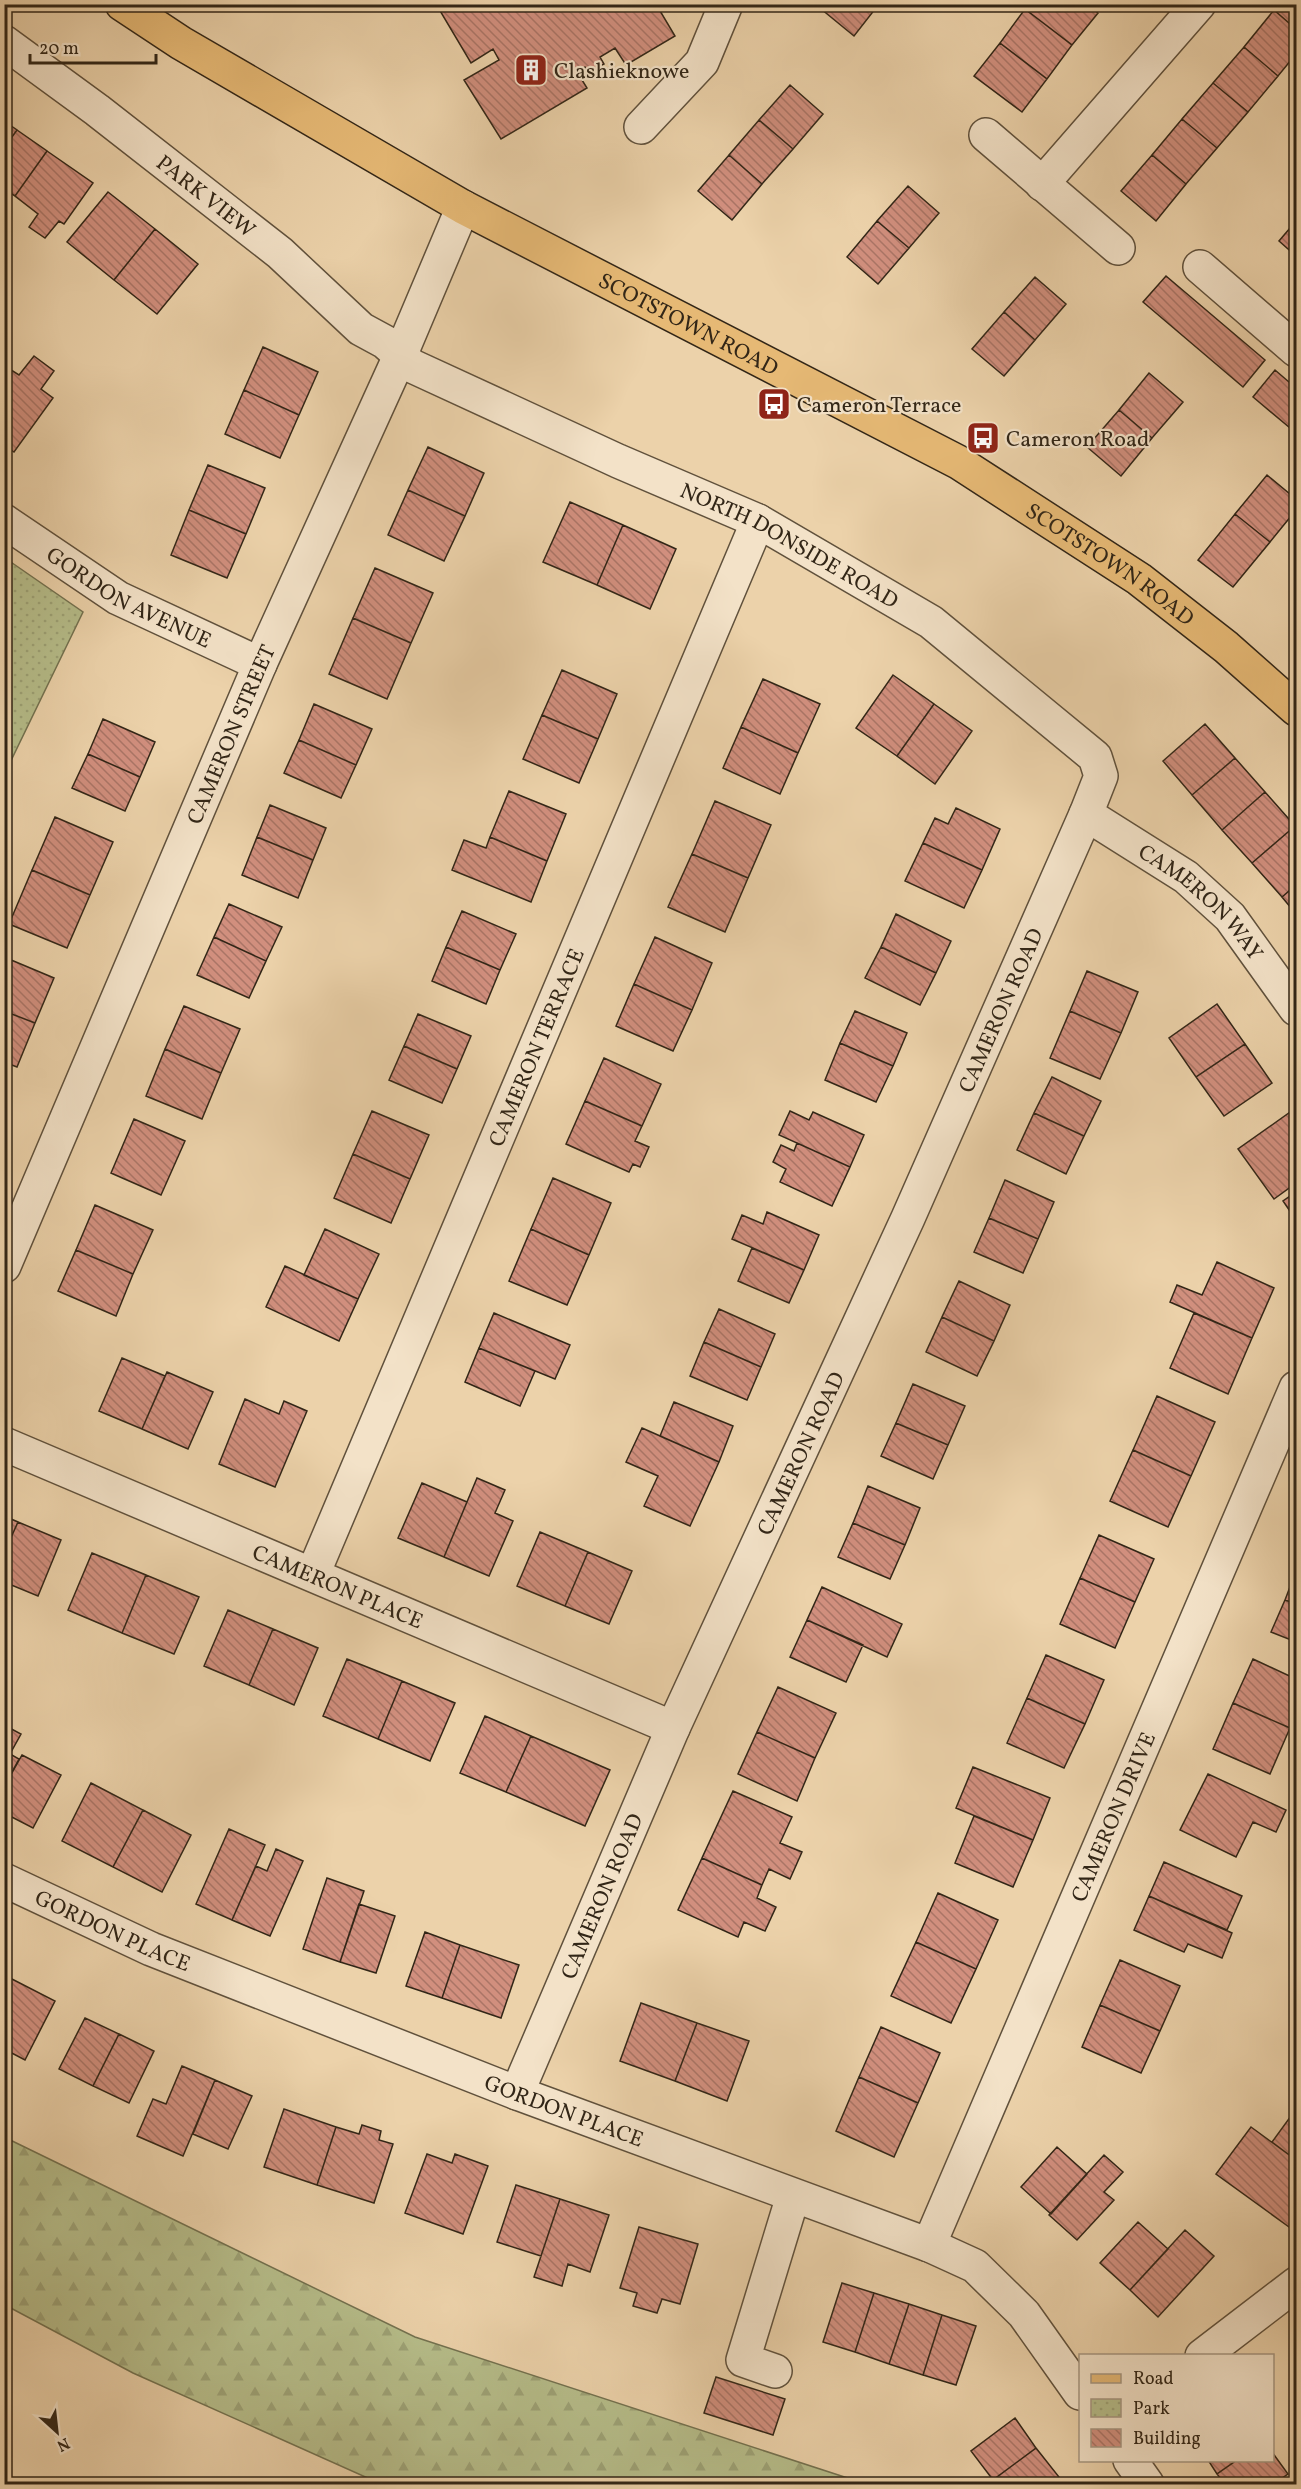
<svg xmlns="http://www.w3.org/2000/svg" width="1301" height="2489" viewBox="0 0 1301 2489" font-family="Vollkorn,serif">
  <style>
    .forest { fill: url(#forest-firs); stroke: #747250; stroke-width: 1.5 }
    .park { fill: url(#park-dots); stroke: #747250; stroke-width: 1.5 }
    .building { fill: url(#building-back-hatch); stroke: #322617; stroke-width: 1.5 }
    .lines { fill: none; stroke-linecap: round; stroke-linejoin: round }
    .minor-casing { stroke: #60513c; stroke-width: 36 }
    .major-casing { stroke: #322617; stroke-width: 36 }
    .minor { stroke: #f3e2c8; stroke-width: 33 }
    .major { stroke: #e6b975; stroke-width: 33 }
    .labels { text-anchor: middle; stroke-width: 4.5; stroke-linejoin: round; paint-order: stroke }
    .poi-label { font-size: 22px; fill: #322617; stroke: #f3e2c8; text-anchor: start }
    .street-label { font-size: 22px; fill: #322617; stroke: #f3e2c8 }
  </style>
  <defs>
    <pattern id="forest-firs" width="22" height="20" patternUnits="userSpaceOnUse" patternTransform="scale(1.5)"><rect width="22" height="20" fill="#b6bd8a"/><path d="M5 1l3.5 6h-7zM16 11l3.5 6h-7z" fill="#9da276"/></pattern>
    <pattern id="park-dots" width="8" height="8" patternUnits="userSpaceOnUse" patternTransform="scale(1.5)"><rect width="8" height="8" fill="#b6bd8a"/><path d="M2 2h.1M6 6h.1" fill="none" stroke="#9da276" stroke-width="1.8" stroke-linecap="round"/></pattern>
    <pattern id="building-back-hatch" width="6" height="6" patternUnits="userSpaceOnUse" patternTransform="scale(1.5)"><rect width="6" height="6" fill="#d18f7e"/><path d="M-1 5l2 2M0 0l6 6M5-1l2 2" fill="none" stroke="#aa7566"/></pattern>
  </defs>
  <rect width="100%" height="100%" fill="#ecd2aa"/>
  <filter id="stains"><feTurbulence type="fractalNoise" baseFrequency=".00333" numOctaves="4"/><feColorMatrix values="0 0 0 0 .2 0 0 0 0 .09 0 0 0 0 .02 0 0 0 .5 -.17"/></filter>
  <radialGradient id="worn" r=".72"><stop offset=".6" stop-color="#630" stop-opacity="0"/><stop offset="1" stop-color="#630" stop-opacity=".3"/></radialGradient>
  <!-- forest -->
  <path class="forest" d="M4 2137 415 2337 866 2484H381L133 2373 5 2305Z"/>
  <!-- park -->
  <path class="park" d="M5 558 83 612 5 773Z"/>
  <!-- building -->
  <path class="building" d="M436 4H656L675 36 626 65 615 48 600 57 604 64 588 73 585 67 577 72 587 88 501 139 464 80 499 60 493 49 471 63Z
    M815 4H879L854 36Z
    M1028 4H1087L1098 13 1072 45 1025 9Z
    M1280 4H1296V29L1274 10Z
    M1025 9 1072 45 1047 79 1000 43Z
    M1274 10 1296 29V54L1278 76 1244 47Z
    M1000 43 1047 79 1022 112 974 76Z
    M1244 47 1278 76 1248 112 1213 83Z
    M1213 83 1248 112 1217 148 1182 119Z
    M790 85 823 114 793 149 759 120Z
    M1182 119 1217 148 1186 184 1152 155Z
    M759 120 793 149 762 184 729 155Z
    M4 121 17 130 4 148Z
    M17 130 47 151 15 196 4 189V148Z
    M47 151 93 183 64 224 59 221 45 238 29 227 38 214 15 196Z
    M729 155 762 184 732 220 698 191Z
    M1152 155 1186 184 1156 221 1121 191Z
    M908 186 939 213 909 248 877 221Z
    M108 192 155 229 114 280 67 242Z
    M877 221 909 248 878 284 847 257Z
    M1296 221V256L1279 241Z
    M155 229 198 264 157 314 114 280Z
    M1166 276 1265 360 1243 387 1143 302Z
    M1035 277 1066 304 1035 340 1004 312Z
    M1004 312 1035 340 1004 376 972 349Z
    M263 347 318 372 299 415 244 390Z
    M34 356 54 371 41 389 53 398 14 452 4 445V372L8 368 19 375Z
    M1275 370 1296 388V433L1253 397Z
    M1149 373 1183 402 1152 438 1119 410Z
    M244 390 299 415 280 458 225 434Z
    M1119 410 1152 438 1121 476 1087 447Z
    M428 447 484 473 465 516 408 490Z
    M208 465 265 488 246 534 189 510Z
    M1267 475 1296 499V510L1270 542 1235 514Z
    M408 490 465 516 444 561 388 535Z
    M570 502 623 525 597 585 543 562Z
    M189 510 246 534 227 578 171 555Z
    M1235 514 1270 542 1233 587 1198 560Z
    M623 525 676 549 650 609 597 585Z
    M375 568 433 593 411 643 353 618Z
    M353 618 411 643 387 699 329 674Z
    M562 670 617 694 598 739 542 715Z
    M893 675 934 704 897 756 856 728Z
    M763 679 820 704 798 753 741 727Z
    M314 704 372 729 356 765 299 740Z
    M934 704 972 731 935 784 897 756Z
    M542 715 598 739 579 783 523 759Z
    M103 719 155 742 140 777 88 754Z
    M1205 724 1235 758 1192 795 1163 761Z
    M741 727 798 753 780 794 723 768Z
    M299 740 356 765 341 798 284 773Z
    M88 754 140 777 125 811 72 788Z
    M1235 758 1265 792 1222 830 1192 795Z
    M509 791 566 814 547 861 490 837Z
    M1265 792 1295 826 1252 863 1222 830Z
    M715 801 771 825 748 878 692 854Z
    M270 805 326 828 313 860 257 837Z
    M956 808 1000 829 982 870 923 843 935 818 948 824Z
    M55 817 113 842 90 895 32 870Z
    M1295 826 1296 885 1282 897 1252 863Z
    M257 837 313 860 298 898 242 875Z
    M490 837 547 861 531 902 452 870 464 840 486 848Z
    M923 843 982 870 964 908 905 881Z
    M692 854 748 878 725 932 668 907Z
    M32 870 90 895 67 948 9 924Z
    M1296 885V914L1282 897Z
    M229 904 282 927 266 961 214 937Z
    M462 911 516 934 500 970 446 947Z
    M896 914 951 941 936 973 881 947Z
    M214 937 266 961 249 998 197 975Z
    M655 937 712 963 692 1010 634 984Z
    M446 947 500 970 486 1004 432 981Z
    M881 947 936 973 920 1005 865 978Z
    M4 957 54 978 35 1023 4 1011Z
    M1087 971 1138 992 1121 1033 1070 1011Z
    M634 984 692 1010 673 1051 616 1026Z
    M1217 1004 1245 1044 1196 1077 1169 1038Z
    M184 1006 240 1029 221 1073 165 1049Z
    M4 1011 35 1023 17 1067 4 1062Z
    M855 1011 907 1033 893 1066 840 1043Z
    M1070 1011 1121 1033 1100 1079 1050 1058Z
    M418 1014 471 1036 457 1069 404 1046Z
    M840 1043 893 1066 876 1102 825 1080Z
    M1245 1044 1272 1083 1224 1116 1196 1077Z
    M404 1046 457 1069 442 1103 389 1080Z
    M165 1049 221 1073 202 1119 146 1096Z
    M604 1058 661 1084 642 1126 585 1101Z
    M1052 1077 1101 1101 1084 1136 1034 1113Z
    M585 1101 642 1126 635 1141 649 1147 640 1167 633 1164 629 1172 566 1144Z
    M1293 1110 1296 1114V1183L1274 1199 1238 1149Z
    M372 1111 429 1135 410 1179 353 1154Z
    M790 1111 809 1120 813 1112 864 1135 850 1167 779 1135Z
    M1034 1113 1084 1136 1066 1174 1017 1150Z
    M134 1119 185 1141 161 1195 111 1173Z
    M797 1143 850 1167 832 1206 780 1182 786 1169 773 1162 781 1145 794 1151Z
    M353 1154 410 1179 391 1223 334 1198Z
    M553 1178 611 1203 589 1255 531 1229Z
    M1005 1180 1054 1202 1038 1239 989 1218Z
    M1296 1192V1220L1283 1201Z
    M95 1205 153 1230 133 1274 76 1250Z
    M767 1212 819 1235 804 1270 732 1239 742 1215 763 1224Z
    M989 1218 1038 1239 1023 1273 974 1252Z
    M325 1229 379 1254 358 1299 304 1275Z
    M531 1229 589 1255 567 1305 509 1281Z
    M752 1248 804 1270 789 1303 738 1281Z
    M76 1250 133 1274 116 1316 58 1291Z
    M1217 1262 1274 1288 1252 1338 1170 1302 1177 1285 1202 1295Z
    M285 1266 358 1299 339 1341 266 1307Z
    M959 1281 1010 1305 994 1341 942 1317Z
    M719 1309 775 1334 761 1367 704 1342Z
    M494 1313 570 1345 555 1379 479 1348Z
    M1194 1313 1252 1338 1228 1394 1170 1368Z
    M942 1317 994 1341 977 1376 926 1352Z
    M704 1342 761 1367 747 1400 690 1376Z
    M479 1348 535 1371 520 1406 465 1382Z
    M122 1358 165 1376 142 1429 99 1411Z
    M167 1372 213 1392 188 1449 142 1429Z
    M913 1384 965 1406 948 1445 896 1423Z
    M1157 1396 1215 1422 1191 1476 1133 1450Z
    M245 1399 279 1414 284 1401 307 1411 275 1487 219 1464Z
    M674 1402 733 1426 719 1462 660 1436Z
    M896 1423 948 1445 933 1479 881 1456Z
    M642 1428 719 1462 690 1526 644 1506 658 1476 626 1462Z
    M1133 1450 1191 1476 1168 1527 1110 1501Z
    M477 1478 505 1490 495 1513 513 1521 489 1576 444 1557Z
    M422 1483 467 1502 444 1557 398 1538Z
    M868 1486 920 1508 905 1545 853 1523Z
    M4 1516 18 1522 4 1553Z
    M18 1522 61 1540 38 1596 4 1582V1553Z
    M853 1523 905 1545 890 1579 838 1557Z
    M540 1532 588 1552 565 1606 517 1586Z
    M1099 1535 1154 1559 1135 1602 1080 1578Z
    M588 1552 632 1571 609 1624 565 1606Z
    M92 1553 146 1575 122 1633 68 1610Z
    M1296 1571V1604L1285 1600Z
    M146 1575 199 1597 174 1654 122 1633Z
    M1080 1578 1135 1602 1115 1648 1060 1624Z
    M822 1587 902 1624 887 1657 807 1620Z
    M1285 1600 1296 1604V1642L1271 1632Z
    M228 1610 273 1629 249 1685 204 1666Z
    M807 1620 863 1645 846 1682 790 1657Z
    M273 1629 318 1648 294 1705 249 1685Z
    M1046 1655 1104 1680 1085 1724 1027 1698Z
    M347 1659 402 1681 378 1739 323 1716Z
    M1253 1659 1296 1679V1714L1290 1728 1233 1703Z
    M402 1681 455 1703 430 1761 378 1739Z
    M778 1687 836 1713 815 1758 757 1732Z
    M1027 1698 1085 1724 1064 1768 1007 1743Z
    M1233 1703 1290 1728 1270 1774 1213 1749Z
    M485 1716 531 1736 506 1792 460 1773Z
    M4 1725 21 1734 10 1754 19 1759 4 1787Z
    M757 1732 815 1758 797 1801 738 1774Z
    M531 1736 610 1770 585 1826 506 1792Z
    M22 1755 61 1775 33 1828 4 1813V1787Z
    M973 1767 1050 1798 1033 1840 956 1808Z
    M1208 1774 1286 1810 1276 1832 1253 1822 1236 1857 1180 1830Z
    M91 1783 143 1810 113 1867 62 1841Z
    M733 1791 792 1817 780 1843 802 1852 790 1879 769 1869 762 1885 702 1858Z
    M143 1810 191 1835 162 1892 113 1867Z
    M974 1816 1033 1840 1013 1887 955 1863Z
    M229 1829 265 1845 232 1920 196 1904Z
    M276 1849 303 1861 270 1936 232 1920 256 1866 267 1871Z
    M702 1858 762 1885 757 1898 776 1907 765 1931 744 1922 738 1937 678 1910Z
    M1164 1862 1242 1896 1227 1930 1149 1896Z
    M327 1878 364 1891 340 1962 303 1949Z
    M938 1893 998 1920 976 1969 916 1942Z
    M1149 1896 1232 1933 1222 1958 1188 1944 1184 1952 1134 1930Z
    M359 1904 395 1916 376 1973 340 1962Z
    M425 1932 460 1945 442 1998 406 1986Z
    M916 1942 976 1969 951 2023 891 1996Z
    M460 1945 519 1965 501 2018 442 1998Z
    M1120 1960 1180 1986 1160 2031 1100 2005Z
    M8 1977 55 2001 25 2060 4 2049V1983Z
    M641 2003 697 2023 675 2081 620 2061Z
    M1100 2005 1160 2031 1141 2073 1082 2047Z
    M85 2018 119 2034 93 2086 59 2069Z
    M697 2023 749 2041 727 2101 675 2081Z
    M881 2027 940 2053 918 2103 859 2077Z
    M119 2034 154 2051 129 2103 93 2086Z
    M182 2066 215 2080 183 2156 137 2136 153 2099 166 2104Z
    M859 2077 918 2103 894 2157 836 2131Z
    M215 2080 252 2096 228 2149 193 2134Z
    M284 2109 336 2127 317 2185 264 2167Z
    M1296 2109V2160L1272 2142Z
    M362 2125 381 2131 379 2140 393 2144 374 2203 317 2185 336 2127 359 2134Z
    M1251 2127 1296 2160V2216L1289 2227 1216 2174Z
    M1057 2147 1087 2174 1051 2214 1021 2187Z
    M427 2154 452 2163 455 2154 488 2166 463 2234 405 2213Z
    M1104 2155 1123 2172 1104 2192 1114 2200 1077 2240 1049 2215Z
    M516 2185 560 2199 541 2256 497 2242Z
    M560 2199 609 2215 590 2272 568 2264 562 2286 534 2277Z
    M1138 2222 1168 2249 1130 2290 1100 2263Z
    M639 2227 698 2244 680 2304 662 2299 657 2313 633 2306 637 2293 620 2288Z
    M1185 2230 1214 2256 1158 2317 1130 2290Z
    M842 2283 874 2293 855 2352 823 2342Z
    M874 2293 909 2304 889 2364 855 2352Z
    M909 2304 942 2315 923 2375 889 2364Z
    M942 2315 976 2326 956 2385 923 2375Z
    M716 2377 785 2399 773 2435 704 2413Z
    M1015 2418 1036 2448 993 2480 971 2451Z
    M1036 2448 1059 2477 1049 2484H996L993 2480Z
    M1272 2452 1288 2474 1273 2484H1225L1217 2474 1237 2460H1272Z
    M1208 2460H1237L1217 2474Z"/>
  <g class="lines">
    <!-- minor casing -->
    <g class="minor-casing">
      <g id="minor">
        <path id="s1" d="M4 42 97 110 280 253 361 329 385 342 412 366 618 461 758 521 931 622 1095 757 1101 776 1086 814 908 1218 673 1728 517 2093"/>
        <path d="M641 127 702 62 726 4"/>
        <path d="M986 135 1118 248"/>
        <path d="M1042 184 1199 4"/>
        <path d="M1200 267 1296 350"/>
        <path id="s2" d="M4 521 118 598 260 664"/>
        <path id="s3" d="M1086 814 1186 877 1230 917 1296 1009"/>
        <path id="s4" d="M4 1266 260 664 400 356 463 207"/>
        <path id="s5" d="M4 1444 673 1728"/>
        <path id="s6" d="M313 1574 758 521"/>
        <path id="s7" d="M4 1880 151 1949 517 2093 929 2245 975 2266 1024 2314 1080 2393"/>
        <path id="s8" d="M929 2245 1296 1388"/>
        <path d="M1202 2356 1296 2284"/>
        <path d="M775 2371 743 2360 793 2196"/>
        <path d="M1130 2460 1147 2484"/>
      </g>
    </g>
    <!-- major casing -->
    <g class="major-casing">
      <g id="major">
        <path id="s9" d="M122 4 181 43 463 207 958 462 1139 579 1226 647 1296 709"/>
      </g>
    </g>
    <!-- minor -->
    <use href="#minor" class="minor"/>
    <!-- major -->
    <use href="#major" class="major"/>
  </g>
  <!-- icons -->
  <defs>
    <g id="building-square" transform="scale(1.725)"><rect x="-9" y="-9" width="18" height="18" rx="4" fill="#8f2418" stroke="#f3e2c8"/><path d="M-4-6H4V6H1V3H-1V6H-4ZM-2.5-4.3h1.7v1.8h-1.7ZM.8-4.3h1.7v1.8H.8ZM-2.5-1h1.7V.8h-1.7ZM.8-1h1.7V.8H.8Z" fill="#fff"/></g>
    <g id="bus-square" transform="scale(1.725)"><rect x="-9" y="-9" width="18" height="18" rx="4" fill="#8f2418" stroke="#f3e2c8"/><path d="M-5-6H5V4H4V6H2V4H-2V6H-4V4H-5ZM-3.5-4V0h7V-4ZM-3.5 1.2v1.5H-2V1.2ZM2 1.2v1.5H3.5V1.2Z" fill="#fff"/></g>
  </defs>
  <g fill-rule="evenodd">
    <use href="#building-square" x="531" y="70"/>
    <use href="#bus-square" x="774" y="404"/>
    <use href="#bus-square" x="983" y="438"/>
  </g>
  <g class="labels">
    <!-- poi labels -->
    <g class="poi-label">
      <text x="554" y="78">Clashieknowe</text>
      <text x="797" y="412">Cameron Terrace</text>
      <text x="1006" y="446">Cameron Road</text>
    </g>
    <!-- street labels -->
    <g class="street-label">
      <text dy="8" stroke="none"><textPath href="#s1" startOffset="254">PARK VIEW</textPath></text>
      <text dy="8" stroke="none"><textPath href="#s9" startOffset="651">SCOTSTOWN ROAD</textPath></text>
      <text dy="8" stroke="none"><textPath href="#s1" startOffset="940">NORTH DONSIDE ROAD</textPath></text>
      <text dy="8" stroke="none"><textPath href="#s9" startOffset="1137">SCOTSTOWN ROAD</textPath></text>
      <text dy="8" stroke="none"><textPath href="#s2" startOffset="147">GORDON AVENUE</textPath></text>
      <text dy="8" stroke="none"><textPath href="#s4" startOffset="578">CAMERON STREET</textPath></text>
      <text dy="8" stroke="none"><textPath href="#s3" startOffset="146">CAMERON WAY</textPath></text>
      <text transform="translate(1000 1010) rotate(-66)" y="8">CAMERON ROAD</text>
      <text dy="8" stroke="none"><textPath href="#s6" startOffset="572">CAMERON TERRACE</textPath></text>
      <text transform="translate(800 1453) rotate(-65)" y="8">CAMERON ROAD</text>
      <text dy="8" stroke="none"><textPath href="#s5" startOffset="363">CAMERON PLACE</textPath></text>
      <text dy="8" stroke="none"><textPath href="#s8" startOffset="466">CAMERON DRIVE</textPath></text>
      <text transform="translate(601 1896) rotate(-67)" y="8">CAMERON ROAD</text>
      <text dy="8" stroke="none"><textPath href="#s7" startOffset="120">GORDON PLACE</textPath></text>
      <text dy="8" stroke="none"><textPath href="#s7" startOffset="606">GORDON PLACE</textPath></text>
    </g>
  </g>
  <!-- margin -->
  <rect width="1301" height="2489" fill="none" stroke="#ecd2aa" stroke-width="24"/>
  <rect x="6" y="6" width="1289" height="2477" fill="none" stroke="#322617" stroke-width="3"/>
  <rect x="12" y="12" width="1277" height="2465" fill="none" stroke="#322617" stroke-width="1.5"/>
  <!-- legend -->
  <rect x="1079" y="2354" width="195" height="108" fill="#f3e2c8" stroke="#a69781" stroke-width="1.5"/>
  <rect x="1091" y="2374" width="30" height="9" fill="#e6b975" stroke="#a69781" stroke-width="1.5"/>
  <text x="1133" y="2384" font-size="18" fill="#322617">Road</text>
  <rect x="1091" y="2399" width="30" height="18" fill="url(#park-dots)" stroke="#a69781" stroke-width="1.5"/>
  <text x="1133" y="2414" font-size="18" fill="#322617">Park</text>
  <rect x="1091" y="2429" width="30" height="18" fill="url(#building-back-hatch)" stroke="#a69781" stroke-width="1.5"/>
  <text x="1133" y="2444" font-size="18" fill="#322617">Building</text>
  <!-- north arrow -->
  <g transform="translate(57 2432) rotate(153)" stroke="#f3e2c8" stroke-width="4.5" paint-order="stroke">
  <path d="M0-4.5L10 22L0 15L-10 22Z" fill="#322617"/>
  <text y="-9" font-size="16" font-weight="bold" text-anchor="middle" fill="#322617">N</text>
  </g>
  <!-- scale -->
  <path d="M30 54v9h126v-9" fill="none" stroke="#322617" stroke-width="3"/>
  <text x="39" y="54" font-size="18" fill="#322617" stroke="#f3e2c8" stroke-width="4.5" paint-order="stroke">20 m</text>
  <rect width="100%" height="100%" filter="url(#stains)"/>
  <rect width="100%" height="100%" fill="url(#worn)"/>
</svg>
